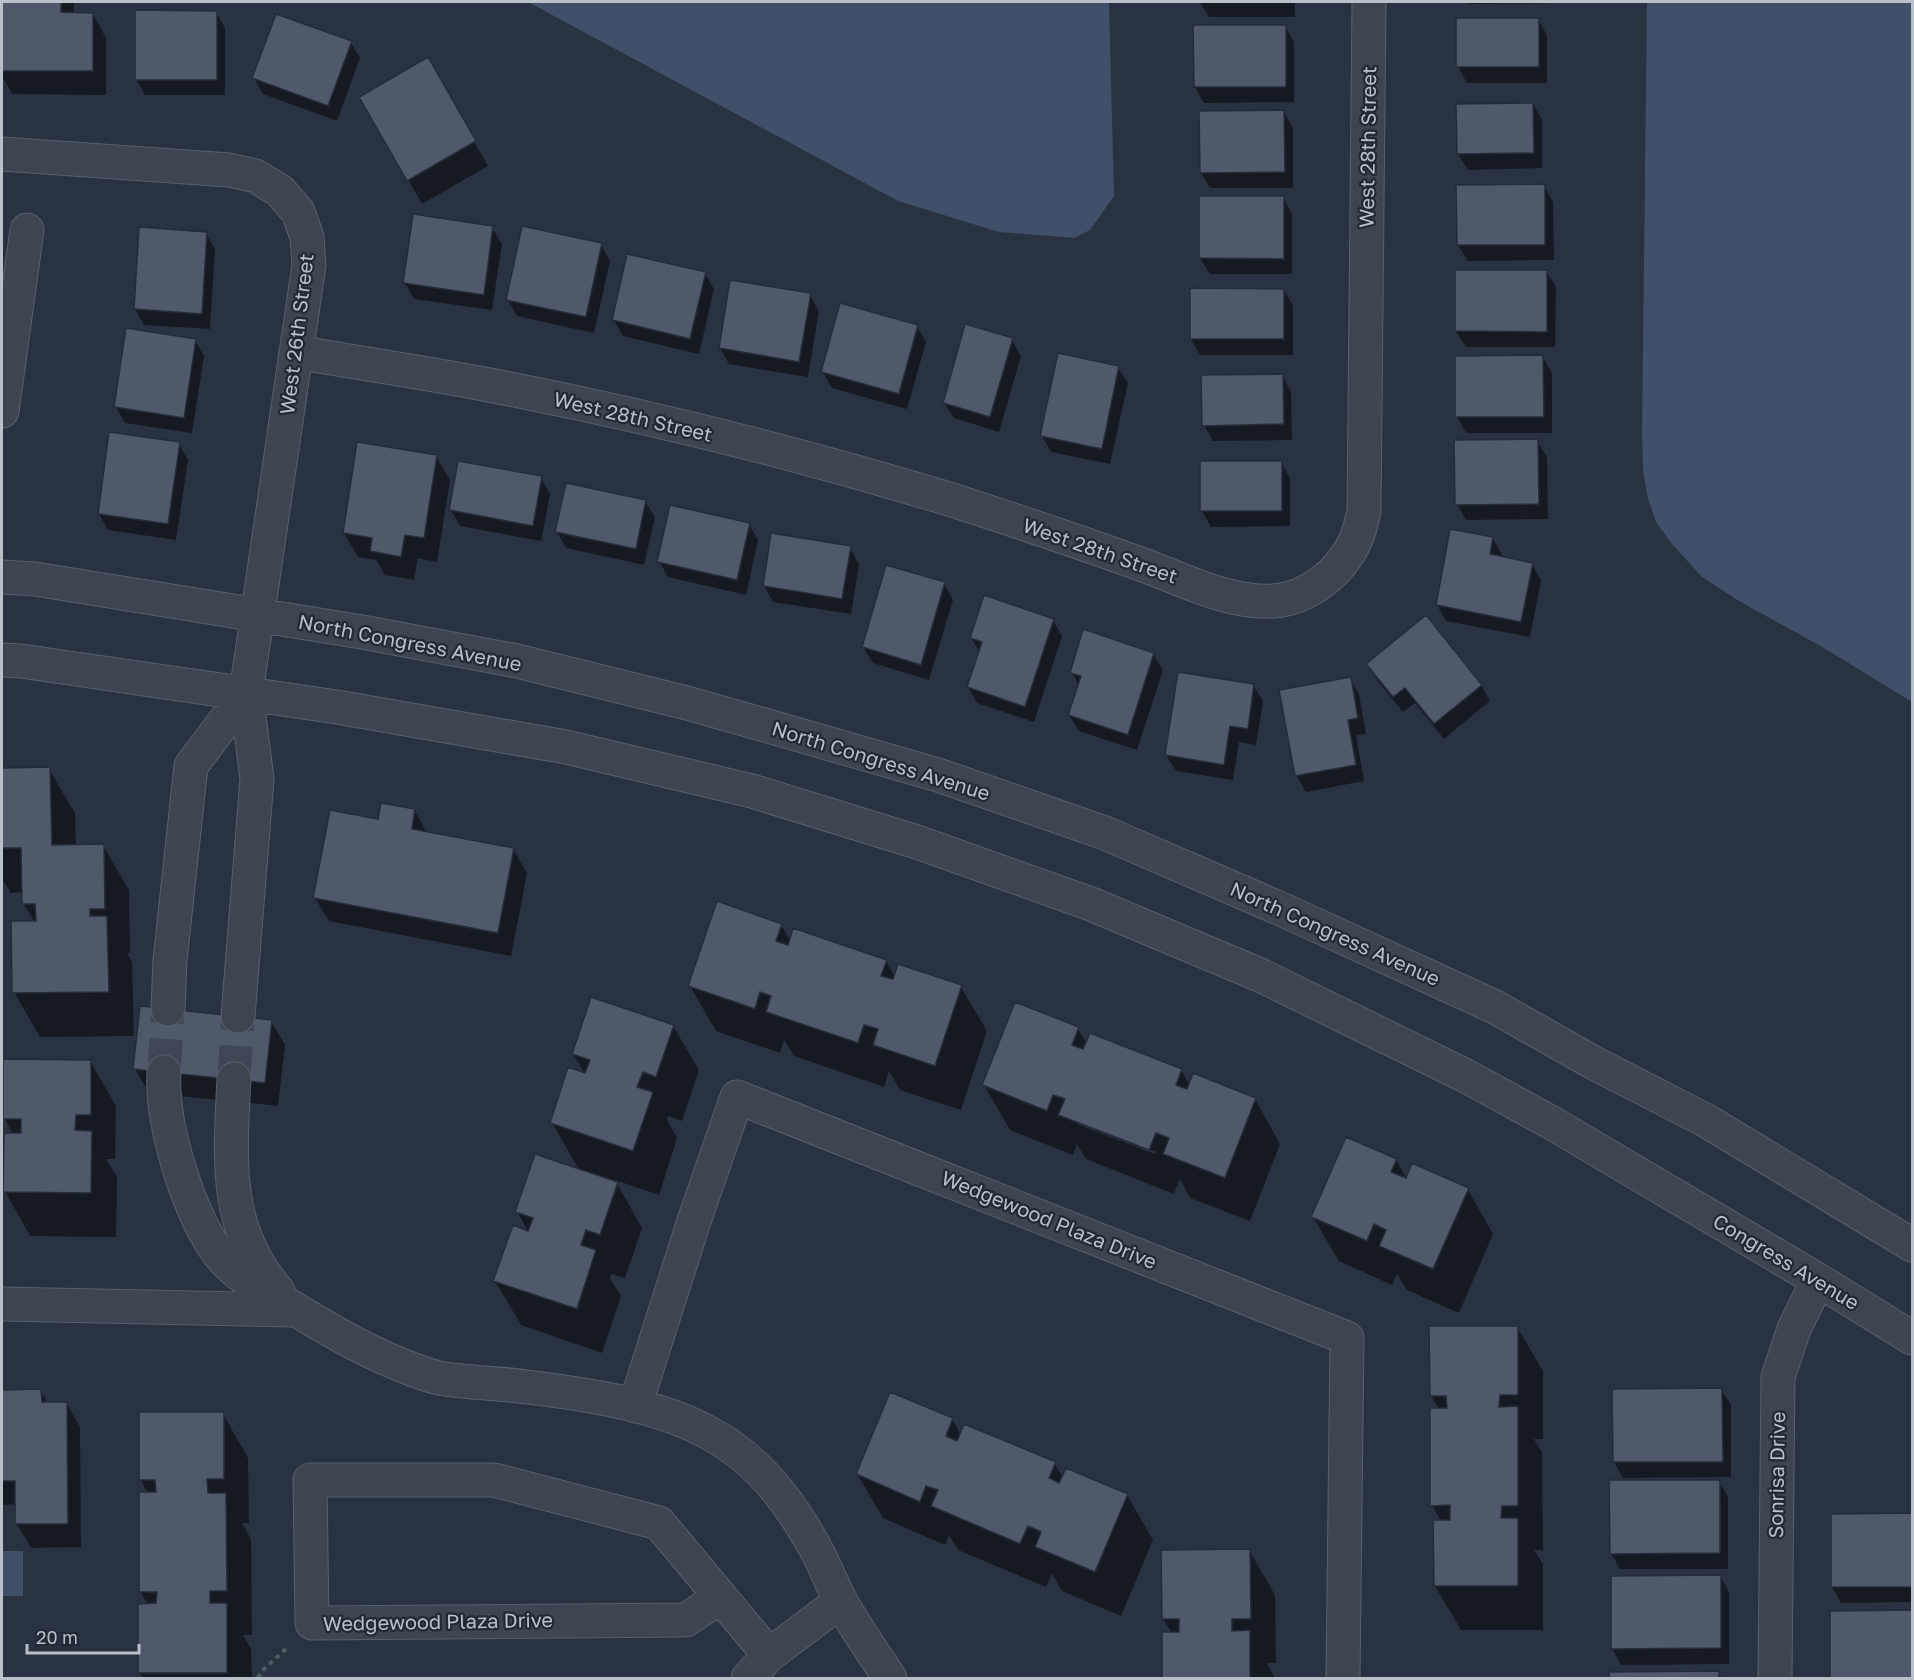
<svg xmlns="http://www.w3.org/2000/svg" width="1914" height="1680" viewBox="0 0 1914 1680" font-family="'Golos Text',sans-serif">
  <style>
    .water { fill: #414f68 }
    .shadow { fill: #0007; fill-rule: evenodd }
    .building { fill: #505969; stroke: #242c38; stroke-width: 1.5 }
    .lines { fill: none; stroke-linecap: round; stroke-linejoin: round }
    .minor-tunnel { stroke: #3f4755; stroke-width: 33; stroke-dasharray: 33 16; stroke-linecap: butt }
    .minor-casing { stroke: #58606b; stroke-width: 35 }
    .path { stroke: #4c5d60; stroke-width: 4; stroke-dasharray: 4.5 4.5; stroke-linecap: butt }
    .minor { stroke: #3d4550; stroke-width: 33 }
    .labels { text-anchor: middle; stroke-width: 4.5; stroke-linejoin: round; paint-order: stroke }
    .street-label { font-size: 20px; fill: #bac0ca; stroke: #222936 }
  </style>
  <rect width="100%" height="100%" fill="#293240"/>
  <!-- water -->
  <path class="water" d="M528 2H1109L1114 196 1090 230 1074 238 999 232 898 201Z
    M1647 2H1912V702L1824 648 1739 601 1702 577 1672 544 1656 522 1648 499 1643 470 1642 432Z
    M2 1551H23V1596H2Z"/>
  <!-- shadow -->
  <path class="shadow" d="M2 2H74V14H93L106 38V95L12 94 2 76Z
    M1200 2H1295V17H1209Z
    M1469 2H1552V3L1471 4Z
    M216 12 225 28V95H145L136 79Z
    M1538 19 1547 35V83H1467L1458 67Z
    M1285 26 1294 42V102L1204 103 1195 87Z
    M351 43 360 58 337 121 263 94 254 78Z
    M427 59 488 166 422 204 361 97Z
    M1533 104 1542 120V168L1468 170 1458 154V105Z
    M1284 112 1293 128V188H1210L1201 173Z
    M1544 186 1553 202 1554 260 1468 261 1458 245V187Z
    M1283 198 1292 214V274H1210L1200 258Z
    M492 228 502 244 492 310 414 299 405 283Z
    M206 233 215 249 210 329 144 325 135 309Z
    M601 245 610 261 594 333 517 316 508 300Z
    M1457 271H1546L1556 287 1555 347H1466L1456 331Z
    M705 274 714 289 699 354 623 336 614 320Z
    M1284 290 1293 306V355H1200L1191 339Z
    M810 295 819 311 808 377 729 364 720 348Z
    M917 326 926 342 907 409 832 388 823 372Z
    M195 340 204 356 192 433 125 423 116 407Z
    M1012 340 1021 356 999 432 954 418 944 403Z
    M1457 357H1543L1552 373V433H1466L1457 417Z
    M1118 368 1128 383 1110 464 1051 452 1042 436Z
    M1282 376 1291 391 1292 440 1213 441 1204 425Z
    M1537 441 1547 457 1548 519 1466 520 1457 504Z
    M179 444 188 460 176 540 108 530 99 514Z
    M436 456 450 480 437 562 418 558 414 580 385 575 376 560 358 557 344 533Z
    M1281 462 1290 478V526L1211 527 1202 511Z
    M541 478 550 494 541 541 460 526 451 510Z
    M645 501 655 517 644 565 566 548 557 532Z
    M749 524 758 540 746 595 668 577 659 561Z
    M1493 539 1502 555 1501 558 1532 564 1541 580 1530 637 1446 621 1437 605Z
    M850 548 859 564 851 614 773 602 764 586Z
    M944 584 953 600 929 680 873 663 863 647Z
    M1053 620 1062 636 1034 722 977 703 968 687 980 652 971 638Z
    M1153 654 1163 670 1137 750 1079 731 1069 715 1079 686 1072 672Z
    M1368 664 1481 685 1490 701 1444 739 1415 703 1403 712 1377 680Z
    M1350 678 1359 694 1366 734 1356 735 1364 781 1306 792 1297 776 1281 691Z
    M1253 685 1263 701 1256 745 1239 742 1233 780 1176 771 1166 755Z
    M49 769 75 813 76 846 103 845 129 890 130 953H127L132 962 134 1036 40 1037 14 992 35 923 23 903V892L11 893 2 878V770Z
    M415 811 427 833 513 849 527 873 511 956 329 921 315 898 379 821Z
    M781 925 791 942 886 961 895 977 961 987 987 1031 961 1110 900 1090 889 1071 884 1087 794 1056 784 1040 780 1053 716 1031 690 986Z
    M271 1021 285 1045 278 1106 149 1093 135 1069Z
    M673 1026 699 1070 682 1121 668 1116 667 1120 677 1138 659 1195 615 1180 642 1228 625 1278 611 1274 610 1278 621 1296 602 1353 521 1325 495 1281 529 1233 517 1211 580 1171 552 1123 585 1074 573 1054Z
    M1078 1029 1087 1044 1181 1070 1190 1085 1255 1099 1280 1144 1250 1221 1190 1198 1180 1179 1174 1194 1086 1159 1077 1144 1073 1155 1010 1130 984 1085ZM1077 1121 1156 1152 1155 1154 1077 1124Z
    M5 1060 90 1061 116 1106 115 1159H106L117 1177 116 1237 30 1236 5 1191 13 1134 5 1119Z
    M1396 1160 1407 1179 1468 1190 1493 1234 1459 1313 1407 1290 1397 1274 1392 1285 1339 1261 1313 1217Z
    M1517 1327 1543 1371V1439H1534L1542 1452 1543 1550H1534L1543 1564V1630H1461L1435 1586 1441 1521 1432 1505 1439 1409 1431 1396Z
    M1721 1390 1731 1405V1477L1623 1478 1614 1462Z
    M2 1391H40L48 1403 67 1404 80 1427 81 1547 31 1548 17 1524V1504L2 1505Z
    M141 1414H223L248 1458 249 1523H242L251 1539 252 1635H243L251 1649 252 1678H143L139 1672 148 1605 140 1591 148 1494 141 1480Z
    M952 1419 961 1435 1055 1464 1063 1478 1127 1495 1153 1540 1121 1616 1062 1591 1052 1573 1046 1587 958 1550 949 1535 945 1545 883 1518 857 1474Z
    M1719 1481 1728 1497V1569H1620L1611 1553Z
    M1832 1515H1912V1602L1841 1603 1832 1587Z
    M1249 1550 1275 1595 1276 1663H1267L1275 1678H1164V1633H1172L1163 1619V1551Z
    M1720 1576 1729 1592V1664L1621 1665 1612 1649Z
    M1831 1612H1912V1678H1832Z
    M1718 1673 1721 1678H1610V1674Z"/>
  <!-- building -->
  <path class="building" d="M2 2H61V12L93 13V71H2Z
    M135 10 217 11V80H135Z
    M276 14 352 41 328 106 252 78Z
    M1456 18H1539V67H1456Z
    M1193 25H1286V87H1194Z
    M428 57 476 141 407 181 359 97Z
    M1533 103 1534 153 1457 154 1456 104Z
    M1284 110 1285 172 1200 173 1199 111Z
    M1545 184V245H1457L1456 185Z
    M1199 196H1284V259L1199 258Z
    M413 214 493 226 484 295 403 283Z
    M522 226 602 243 586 317 506 300Z
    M139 227 207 232 202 314 134 309Z
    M627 254 706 272 690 339 612 320Z
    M1455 270H1547V332L1455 331Z
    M730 280 811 293 799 362 719 348Z
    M1190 288 1284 289V339H1190Z
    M840 303 918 325 899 394 821 372Z
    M965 324 1013 338 990 417 943 403Z
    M126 328 196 339 184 418 114 407Z
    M1058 353 1119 366 1102 449 1040 436Z
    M1543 355 1544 417H1455V356Z
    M1283 374 1284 424 1202 426 1201 375Z
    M109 432 180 442 168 524 98 514Z
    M1538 439 1539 504 1455 505 1454 440Z
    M357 442 437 455 424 538 405 535 401 557 370 551 372 538 343 533Z
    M458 461 542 476 533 526 449 510Z
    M1200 461H1282V511H1200Z
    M566 483 646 500 636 549 555 532Z
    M670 505 750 523 737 580 657 562Z
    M1450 529 1493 537 1490 554 1533 563 1521 622 1436 605Z
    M771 533 851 546 842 599 763 586Z
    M886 565 945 582 921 665 862 647Z
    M984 595 1054 619 1025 707 967 687 982 642 970 638Z
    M1426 615 1482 685 1434 724 1405 688 1393 697 1366 664Z
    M1083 629 1154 653 1128 735 1068 715 1081 676 1070 673Z
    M1178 672 1254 684 1248 729 1230 726 1224 765 1165 755Z
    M1351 677 1358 718 1348 720 1356 765 1295 776 1279 690Z
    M50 767 52 845 104 844 105 909H90V916H107L109 992 12 993 11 921H36L35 904H22L21 848H2V768Z
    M381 803 415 809 412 829 514 848 498 933 313 898 330 810 378 819Z
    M717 901 782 924 776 941 788 945 793 928 887 960 881 976 893 979 898 964 962 985 935 1066 873 1045 878 1029 864 1025 858 1043 766 1012 771 996 760 992 755 1009 688 986Z
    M591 997 674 1025 656 1077 643 1072 637 1087 653 1092 633 1151 550 1123 568 1067 585 1073 590 1060 572 1054Z
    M1015 1002 1079 1027 1072 1045 1083 1049 1090 1033 1182 1069 1176 1085 1187 1089 1193 1073 1256 1098 1225 1178 1163 1154 1169 1138 1156 1133 1149 1150 1058 1115 1065 1099 1053 1095 1047 1111 982 1085Z
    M140 1006 272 1020 265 1083 133 1069Z
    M3 1059 91 1060V1115H76L75 1130 92 1131 91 1193 3 1192 4 1133H21V1119H3Z
    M1346 1137 1397 1159 1391 1172 1406 1178 1412 1163 1469 1188 1433 1269 1379 1246 1386 1230 1374 1224 1367 1241 1311 1217Z
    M535 1154 618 1182 600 1235 586 1230 581 1245 596 1250 577 1309 493 1281 513 1225 528 1231 533 1218 515 1212Z
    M1429 1326H1518V1395H1500L1499 1407 1518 1406V1506H1502L1501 1518H1518V1586H1434L1433 1520H1450V1505L1430 1506V1408H1447L1446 1396H1430Z
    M1722 1388 1723 1462H1613L1612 1389Z
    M41 1389 42 1402H67L68 1524H15V1481H2V1390Z
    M890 1392 953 1418 946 1436 957 1441 964 1424 1056 1462 1049 1478 1059 1483 1066 1468 1128 1494 1095 1572 1035 1547 1041 1532 1028 1526 1020 1544 931 1506 938 1490 926 1486 920 1502 856 1474Z
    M139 1412H224V1479H207L208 1493H226L227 1591H210V1603H227V1673H138V1604L156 1603 157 1592H139V1492H156L155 1480H139Z
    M1609 1480H1720V1553L1610 1554Z
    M1912 1513V1587H1831V1514Z
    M1250 1549 1251 1619H1232V1631L1250 1630V1678H1162V1632H1179V1619H1162L1161 1550Z
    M1721 1575V1648L1611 1649V1576Z
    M1912 1610V1678H1830V1611Z
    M1719 1671V1678H1609V1672Z"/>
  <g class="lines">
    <!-- minor-tunnel -->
    <path class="minor-tunnel" d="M164 1072 168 1009
      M234 1079 238 1016"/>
    <!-- minor casing -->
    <g class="minor-casing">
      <path id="minor" d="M2 154 229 170 256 176 280 191 298 212 307 237 309 265 246 693 257 779 238 1016
        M296 352C359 363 422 372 484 384 641 414 797 453 949 499 1011 519 1074 540 1135 562 1178 577 1227 604 1273 601 1309 599 1342 571 1356 539 1360 530 1362 520 1364 511L1369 2
        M2 411 27 230
        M2 577 35 579 362 632 517 661 687 703 775 728 938 775 1105 833 1281 909 1495 1007 1594 1063 1705 1120 1912 1245
        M2 660 21 661 337 707 566 747 752 791 917 842 1091 904 1260 975 1466 1076 1552 1123 1818 1280 1912 1338
        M168 1009 170 960 191 766 246 693
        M164 1072C161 1123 187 1208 216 1250 236 1278 270 1294 298 1311 336 1334 373 1355 414 1370 422 1373 430 1376 439 1378 468 1383 497 1383 527 1387 584 1394 656 1404 707 1432 752 1455 786 1496 810 1539 822 1558 830 1580 840 1600 855 1627 873 1653 890 1678
        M234 1079C230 1157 223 1229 278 1291
        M2 1304 291 1310
        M635 1406 694 1221 737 1097 1347 1338 1343 1678
        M720 1597 686 1620 312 1623 310 1480H494L659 1523 769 1655
        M748 1678 769 1655 841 1601
        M1775 1678 1778 1377 1794 1329 1818 1280"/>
    </g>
    <!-- path -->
    <path class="path" d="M258 1678 262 1671 288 1647"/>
    <!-- minor -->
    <use href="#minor" class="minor"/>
  </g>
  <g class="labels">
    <!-- street labels -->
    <g class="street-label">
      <text transform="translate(1368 147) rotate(-89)" y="7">West 28th Street</text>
      <text transform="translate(297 334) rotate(-83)" y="7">West 26th Street</text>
      <text transform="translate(633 417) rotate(13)" y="7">West 28th Street</text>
      <text transform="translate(1100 551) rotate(19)" y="7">West 28th Street</text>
      <text transform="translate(410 643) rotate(11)" y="7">North Congress Avenue</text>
      <text transform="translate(881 761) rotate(17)" y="7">North Congress Avenue</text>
      <text transform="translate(1335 934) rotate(24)" y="7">North Congress Avenue</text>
      <text transform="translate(1049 1220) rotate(22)" y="7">Wedgewood Plaza Drive</text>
      <text transform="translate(1786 1262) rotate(31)" y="7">Congress Avenue</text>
      <text transform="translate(1777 1475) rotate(-89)" y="7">Sonrisa Drive</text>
      <text transform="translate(438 1622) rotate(-1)" y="7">Wedgewood Plaza Drive</text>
    </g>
  </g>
  <!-- border -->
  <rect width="1914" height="1680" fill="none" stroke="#bac0ca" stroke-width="6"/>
  <!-- scale -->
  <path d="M27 1644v9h112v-9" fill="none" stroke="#bac0ca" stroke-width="3"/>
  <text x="36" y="1644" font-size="18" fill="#bac0ca" stroke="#222936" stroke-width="4.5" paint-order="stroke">20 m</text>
</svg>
